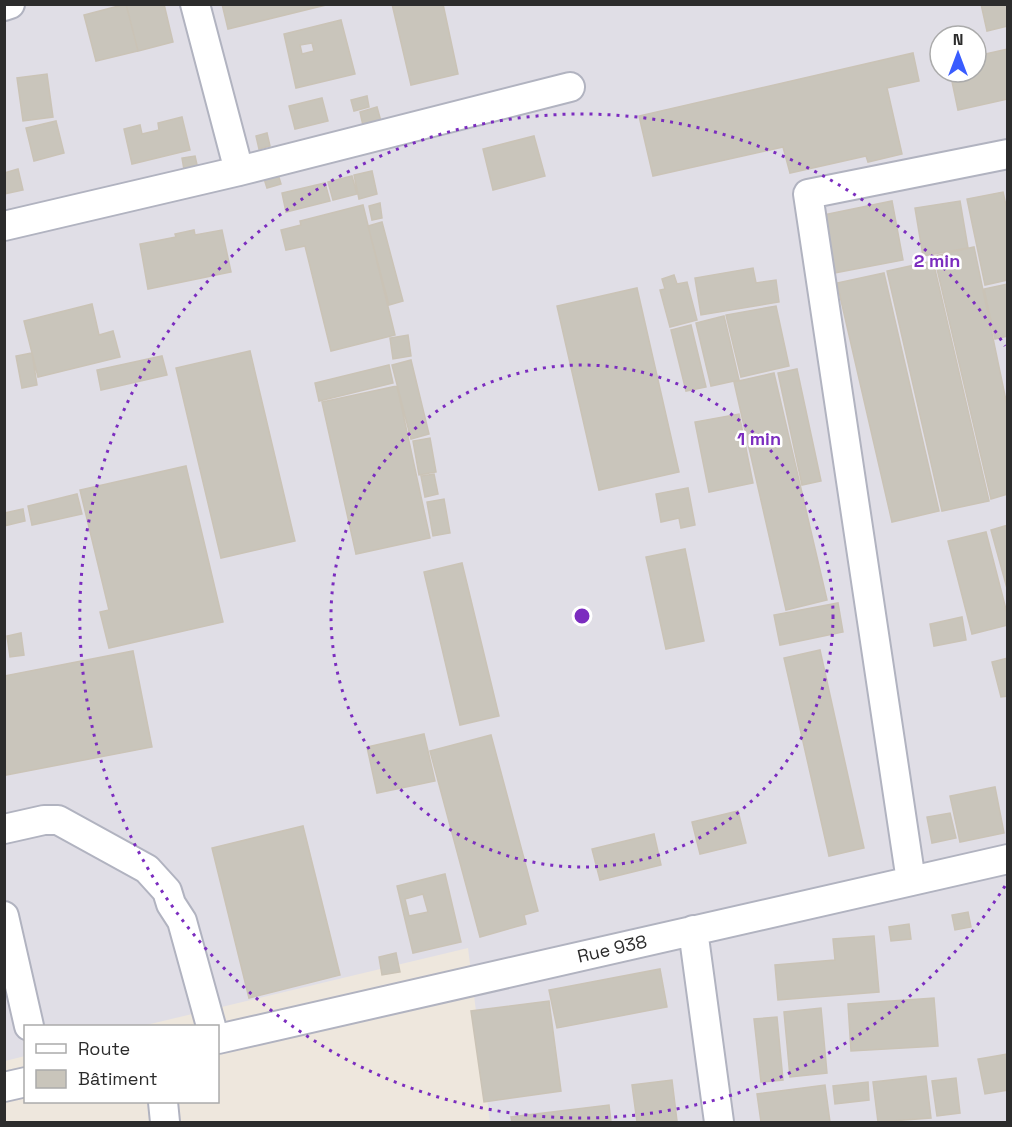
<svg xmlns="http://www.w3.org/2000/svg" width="1012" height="1127" viewBox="0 0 1012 1127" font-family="'Space Grotesk',sans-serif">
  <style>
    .industrial { fill: #e0dee6; fill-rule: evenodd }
    .building { fill: #c9c5bb; stroke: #cac3b6; stroke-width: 1.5; fill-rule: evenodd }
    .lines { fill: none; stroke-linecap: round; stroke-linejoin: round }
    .minor-casing { stroke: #b1b3c0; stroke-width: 32 }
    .minor { stroke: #fff; stroke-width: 28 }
    .ring { fill: none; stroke: #7b2cbf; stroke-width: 3; stroke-dasharray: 3 6 }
    .labels { text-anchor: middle; stroke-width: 5; stroke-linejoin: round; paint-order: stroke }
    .street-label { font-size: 18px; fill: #2c2c2c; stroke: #fff }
    .centre { fill: #7b2cbf; stroke: #fff; stroke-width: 3 }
    .ring-label { font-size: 18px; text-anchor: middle; font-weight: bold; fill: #7b2cbf; stroke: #fff; stroke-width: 5; stroke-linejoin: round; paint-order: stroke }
  </style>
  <rect width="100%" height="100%" fill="#eee7dd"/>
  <!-- industrial -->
  <path class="industrial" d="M5 5H1007V1122H490L468 948 142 1026H26L25 1056 5 1061ZM940 36H976V72H940Z"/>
  <!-- building -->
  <path class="building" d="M126 4H164L173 42 138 51Z
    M126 4 138 51 96 61 84 15Z
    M222 4H330L228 29Z
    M392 4H443L458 74 411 85Z
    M981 4H1008V26L987 31Z
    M341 20 355 74 296 88 284 34ZM312 43 314 51 302 54 300 45Z
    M1008 49V99L958 110 950 72H976V56Z
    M913 53 919 81 887 88 902 154 868 162 866 156 790 173 783 147 653 176 639 116Z
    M47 74 53 117 23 121 17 78Z
    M367 96 369 107 354 111 351 100Z
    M322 98 328 121 295 129 289 106Z
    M377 107 382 125 364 130 360 112Z
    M182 117 190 150 132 164 124 129 140 125 142 134 159 130 158 123Z
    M56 121 64 153 34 161 26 128Z
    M267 133 270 146 259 149 256 136Z
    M534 136 545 176 493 190 483 149Z
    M195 156 200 178 186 181 182 158Z
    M274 161 281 184 267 188 260 166Z
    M18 169 23 190 4 194V173Z
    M372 171 377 194 359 199 354 175Z
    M352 176 357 194 333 200 328 182Z
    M325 183 330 201 286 212 282 193Z
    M1003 192 1008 214V280L985 285 967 199Z
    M892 201 903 260 834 273 823 215Z
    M960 201 968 248 923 256 915 208Z
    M380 203 382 218 372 220 369 206Z
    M363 205 395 335 331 351 305 246 286 250 281 230 301 225 300 221Z
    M382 222 403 301 389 305 368 226Z
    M194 230 195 235 222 230 231 272 148 289 140 244 176 237 175 234Z
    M974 247 1008 410V494L991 499 934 256Z
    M933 261 989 501 942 511 887 271Z
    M753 268 756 283 776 280 779 302 701 315 695 278Z
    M884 273 939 511 892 522 837 283Z
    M674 275 677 284 687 282 697 320 670 327 660 290 665 289 662 279Z
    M1008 284V336L995 339 984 289Z
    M637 288 679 472 599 490 557 306Z
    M92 304 99 335 113 331 120 357 38 377 24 321Z
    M776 306 789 366 741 377 726 315Z
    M724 316 739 380 711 386 696 323Z
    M691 325 706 387 686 391 671 330Z
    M408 335 411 356 393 359 390 338Z
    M250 351 295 541 221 558 176 368Z
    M32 353 37 385 22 388 16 356Z
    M162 356 167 375 101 390 97 370Z
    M411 360 429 434 411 439 392 365Z
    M389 365 393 383 319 401 315 383Z
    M797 369 821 481 802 485 778 373Z
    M774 373 827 600 786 610 734 382Z
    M397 386 430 538 356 554 322 402Z
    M739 414 753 483 709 492 695 422Z
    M430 438 436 472 419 475 413 441Z
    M186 466 223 622 109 648 100 612 109 610 80 490Z
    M434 474 438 494 425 497 421 476Z
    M688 488 695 525 681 528 679 518 661 522 656 494Z
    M77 494 82 514 32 525 28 506Z
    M444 499 450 533 433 536 427 502Z
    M23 509 25 521 4 526V513Z
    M1008 525V592L991 530Z
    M986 532 1008 617V625L972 634 948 541Z
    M685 549 704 641 666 649 646 557Z
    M462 563 499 716 460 725 424 572Z
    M838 603 843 632 780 645 774 615Z
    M962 617 966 640 934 646 930 624Z
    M21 633 24 655 10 657 7 636Z
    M820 650 864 848 829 856 784 658Z
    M133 651 152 747 6 775 4 676Z
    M1008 658V696L1001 697 992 662Z
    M424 734 435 781 377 793 367 747Z
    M491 735 538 911 524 915 526 924 480 937 430 751Z
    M995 787 1004 833 960 842 950 796Z
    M738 811 746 843 700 854 692 822Z
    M950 813 956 838 932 843 927 817Z
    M303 826 340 975 249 998 212 848Z
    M654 834 661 865 600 880 592 849Z
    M445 874 461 942 413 953 397 886ZM423 894 428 912 409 916 405 899Z
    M968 912 971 927 955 930 952 915Z
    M909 924 911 939 891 941 889 927Z
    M874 936 879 992 778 1000 775 965 835 960 833 939Z
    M396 953 400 972 382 975 379 957Z
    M660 969 667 1007 557 1028 549 990Z
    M934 998 938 1046 851 1051 848 1004Z
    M549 1001 561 1091 484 1102 471 1011Z
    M821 1008 827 1073 790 1077 784 1012Z
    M777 1017 783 1080 761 1082 754 1019Z
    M1008 1054V1090L985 1094 978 1059Z
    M926 1076 931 1118 878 1122 873 1082Z
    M956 1078 960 1113 937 1116 932 1081Z
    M672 1080 677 1121 637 1122 632 1085Z
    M868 1082 869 1100 835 1104 833 1086Z
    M825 1085 830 1122H761L757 1094Z
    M609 1105 611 1122H512L511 1117Z"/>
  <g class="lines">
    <!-- minor casing -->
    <g class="minor-casing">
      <path id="minor" d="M195 4 239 171
        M4 6 10 4
        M4 226 239 171 570 87
        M4 829 44 820H58L147 869 167 891 171 904 182 921 211 1026
        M911 881 808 194 1008 154
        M4 916 29 1026
        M693 930 719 1122
        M218 1039 1008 859
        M4 1087 26 1082
        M163 1102 165 1122"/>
    </g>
    <!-- minor -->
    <use href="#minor" class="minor"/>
  </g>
  <!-- distance rings -->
  <g class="ring">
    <circle cx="582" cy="616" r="251"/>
    <path d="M1005 886A502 502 0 1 1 1005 346"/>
  </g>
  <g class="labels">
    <!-- street labels -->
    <g class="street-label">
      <text transform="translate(612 949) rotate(-13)" y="6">Rue 938</text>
    </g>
  </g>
  <circle cx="582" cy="616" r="9" class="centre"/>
  <g class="ring-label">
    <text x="937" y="267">2 min</text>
    <text x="759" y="445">1 min</text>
  </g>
  <!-- border -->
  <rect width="1012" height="1127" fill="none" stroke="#2c2c2c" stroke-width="12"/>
  <!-- legend -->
  <rect x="24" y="1025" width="195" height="78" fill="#ffffff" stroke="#ababab" stroke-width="1.5"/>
  <rect x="36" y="1044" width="30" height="9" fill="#ffffff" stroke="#ababab" stroke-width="1.5"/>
  <text x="78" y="1055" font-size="18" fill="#2c2c2c">Route</text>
  <rect x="36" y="1070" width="30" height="18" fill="#c9c5bb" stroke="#ababab" stroke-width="1.5"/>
  <text x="78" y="1085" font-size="18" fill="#2c2c2c">Bâtiment</text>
  <!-- north arrow -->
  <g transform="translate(958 54)"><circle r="28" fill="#ffffff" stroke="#ababab" stroke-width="1.5"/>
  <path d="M0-4.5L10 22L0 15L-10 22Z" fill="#395cff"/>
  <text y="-9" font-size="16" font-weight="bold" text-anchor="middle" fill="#2c2c2c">N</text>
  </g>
</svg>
